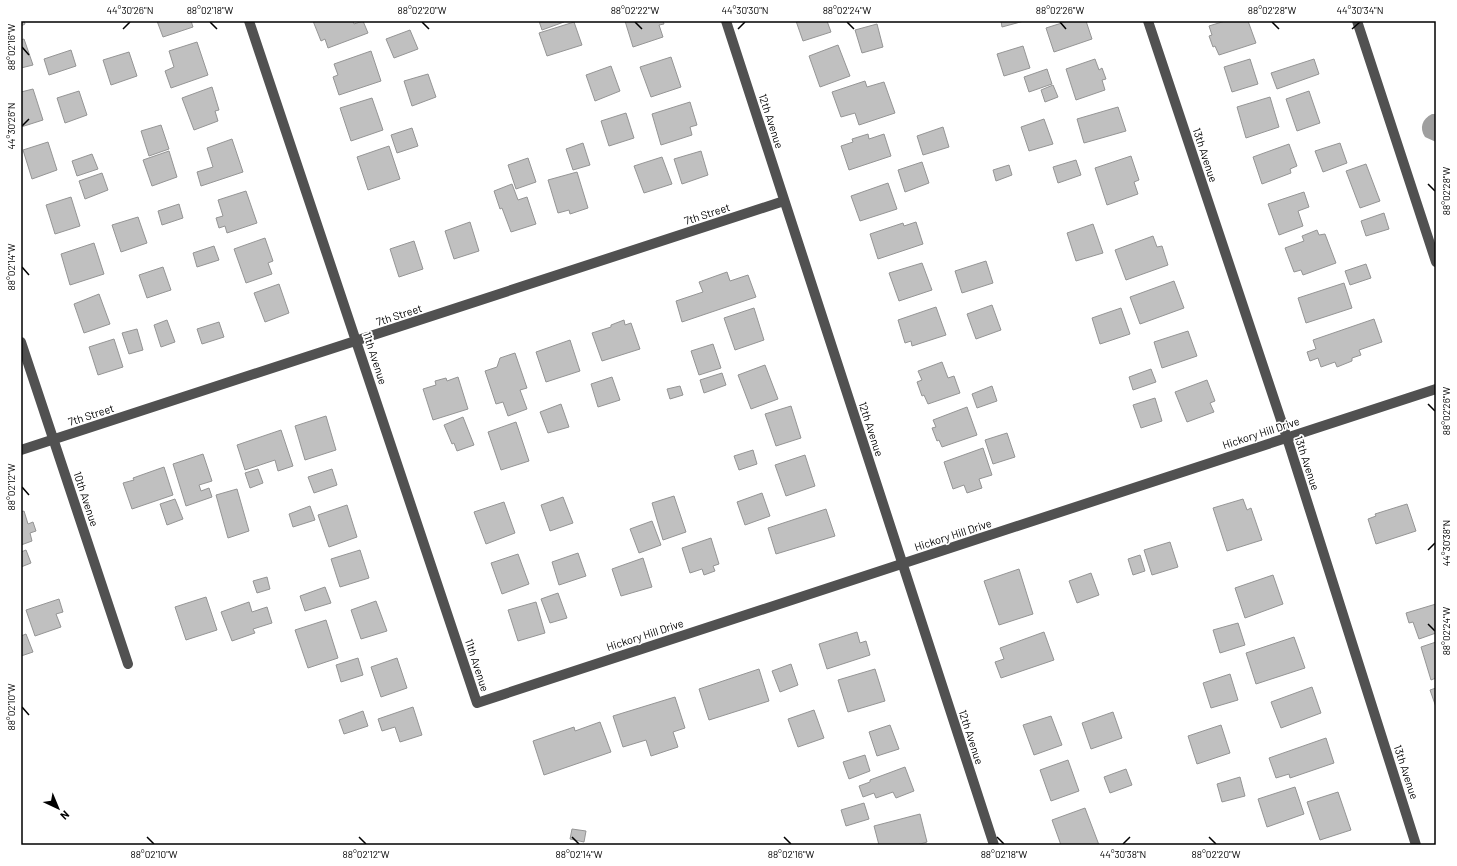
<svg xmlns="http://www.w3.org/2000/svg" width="1457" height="866" viewBox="0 0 1457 866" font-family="Barlow,sans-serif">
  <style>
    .water { fill: #9f9f9f }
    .building { fill: #c0c0c0; stroke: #959595 }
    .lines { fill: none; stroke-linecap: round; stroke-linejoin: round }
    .minor { stroke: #515151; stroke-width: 10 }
    .ticks { fill: none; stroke: #000; stroke-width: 1.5 }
    .labels { text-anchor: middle; stroke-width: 3.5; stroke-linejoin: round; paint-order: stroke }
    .street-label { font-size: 11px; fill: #000; stroke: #fff }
    .neatline { fill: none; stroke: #000; stroke-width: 1.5 }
    .ticks-label { font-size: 10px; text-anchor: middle; fill: #000 }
  </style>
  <rect width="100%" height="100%" fill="#fff"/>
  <!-- water -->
  <path class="water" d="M1432 114H1436V142L1425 137C1419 128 1422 119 1432 114Z"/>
  <!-- building -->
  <path class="building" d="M21 21H24L25 24 21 26Z
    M157 21H191L193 27 163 37Z
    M313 21H353L354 24 363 21 368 33 328 48 325 39 321 41Z
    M539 21H564V22L542 30Z
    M625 21H663L664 24 659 25 663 37 633 47Z
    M796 21H827L831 32 803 41Z
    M1001 21H1024L1002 27Z
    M1068 21H1086L1092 39 1054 52 1046 28Z
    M1225 21H1248L1256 43 1219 55 1215 46 1213 47 1209 36 1212 35 1209 26Z
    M574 22 582 45 547 56 539 33Z
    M877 24 883 47 862 53 855 30Z
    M410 30 418 49 394 58 386 39Z
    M24 39 33 65 21 68V40Z
    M197 42 208 75 171 88 165 71 174 67 169 51Z
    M838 45 850 76 820 87 809 56Z
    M1023 46 1030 68 1004 76 997 54Z
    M71 50 76 66 49 75 44 59Z
    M371 51 381 81 339 95 333 77 338 75 334 64Z
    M129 52 137 76 111 85 103 60Z
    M671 57 681 87 651 97 640 67Z
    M1095 59 1099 70 1102 68 1106 79 1102 80 1105 90 1076 100 1066 69Z
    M1250 59 1258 84 1232 92 1224 67Z
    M1314 59 1319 74 1277 89 1271 73Z
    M611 66 620 91 595 101 586 75Z
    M1047 69 1052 84 1029 92 1024 77Z
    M428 74 436 97 412 106 404 81Z
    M865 81 867 87 884 82 895 113 859 125 855 113 841 117 832 92Z
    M1053 85 1058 97 1045 102 1041 90Z
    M212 87 219 110 215 111 218 121 194 130 182 98Z
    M33 89 43 120 21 127V92Z
    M79 91 87 115 65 123 57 98Z
    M1309 91 1320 123 1297 131 1286 99Z
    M1270 97 1279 127 1246 138 1237 107Z
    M372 98 383 130 351 141 340 108Z
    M690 102 697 125 690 127 692 135 661 145 652 114Z
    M1118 107 1126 131 1084 143 1077 119Z
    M626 113 634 138 609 146 601 121Z
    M1044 119 1053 144 1029 151 1021 127Z
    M161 125 169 149 149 156 141 131Z
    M943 127 949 147 923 155 917 136Z
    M412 128 418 146 397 153 391 135Z
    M868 134 869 139 884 134 891 156 849 170 841 146 853 142 852 139Z
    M232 139 243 172 201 186 197 172 213 167 207 148Z
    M48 142 57 170 32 179 23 150Z
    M583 143 590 165 573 170 566 149Z
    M1340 143 1347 163 1323 172 1315 151Z
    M1289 144 1297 166 1290 169 1291 173 1262 184 1253 157Z
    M389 146 400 179 368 190 357 157Z
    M169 151 177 177 152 186 143 160Z
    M701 151 708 175 682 184 674 159Z
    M92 154 98 169 77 176 72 161Z
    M1131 156 1139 180 1134 182 1138 194 1107 205 1095 168Z
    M662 157 672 184 644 193 634 166Z
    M528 158 536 182 516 189 508 165Z
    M1076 160 1081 175 1058 183 1053 167Z
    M922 162 929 183 905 192 898 170Z
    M1366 164 1380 201 1360 208 1346 171Z
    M1009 165 1012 175 996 181 993 170Z
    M577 172 588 208 570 214 569 210 558 213 548 180Z
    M102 173 108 190 85 199 79 181Z
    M888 183 897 209 860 221 851 196Z
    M512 184 518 200 527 197 536 224 511 232 502 208 500 209 494 191Z
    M246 191 257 223 227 233 225 226 219 228 216 218 223 216 218 200Z
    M1304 192 1309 207 1298 211 1303 226 1279 235 1268 204Z
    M71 197 80 226 55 234 46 205Z
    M179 204 183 218 162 225 158 211Z
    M1384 213 1389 229 1366 236 1361 221Z
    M138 217 147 243 121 252 112 225Z
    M470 222 479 251 454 259 445 231Z
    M916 222 923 244 878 259 870 234 903 223 904 226Z
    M1093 224 1103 253 1076 261 1067 233Z
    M1317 230 1319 235 1325 234 1336 263 1303 275 1301 270 1294 272 1285 248 1304 241 1302 236Z
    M1153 236 1157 247 1162 246 1168 265 1126 280 1115 250Z
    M265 238 273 261 268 263 272 274 246 283 234 249Z
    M414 241 423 269 399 277 390 249Z
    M94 243 104 274 70 285 61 254Z
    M214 246 219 260 197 267 193 253Z
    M986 261 993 283 962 293 955 271Z
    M922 263 932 290 899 301 889 273Z
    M1366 264 1371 278 1350 285 1345 271Z
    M163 267 171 290 147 298 139 275Z
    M727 272 730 281 748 275 756 297 682 322 676 301 703 292 699 282Z
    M1174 281 1184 308 1140 324 1130 297Z
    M1344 283 1352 308 1306 323 1298 298Z
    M279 284 289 313 265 322 254 293Z
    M99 294 110 324 84 333 74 304Z
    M992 305 1001 330 976 339 967 314Z
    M936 307 946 335 912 346 911 341 905 343 898 320Z
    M754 308 764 340 735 350 724 318Z
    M1121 308 1130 334 1100 344 1092 318Z
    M1374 319 1382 342 1359 350 1361 355 1352 358V361L1337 367 1335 362 1321 367 1318 358 1310 361 1307 352 1316 349 1313 340Z
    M167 320 175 342 161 347 154 325Z
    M624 320 625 325 631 323 640 349 602 361 592 333 611 327V325Z
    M219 322 224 337 202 344 197 329Z
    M137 329 143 350 129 354 122 333Z
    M1188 331 1197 356 1162 368 1154 342Z
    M114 339 123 367 98 375 89 347Z
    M570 340 580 371 546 382 536 352Z
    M713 344 721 368 699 375 691 351Z
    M515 353 527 388 520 390 527 409 508 416 503 402 496 404 485 371 497 367 500 358Z
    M942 362 948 378 954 376 960 393 928 404 924 395 922 396 917 382 922 380 918 371Z
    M765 365 778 399 751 409 738 375Z
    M1151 369 1156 382 1133 390 1129 377Z
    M722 373 726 385 704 393 700 380Z
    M458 377 468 409 433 420 423 389 436 385 435 381 446 378 447 381Z
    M612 377 620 400 598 407 591 384Z
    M1207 380 1215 401 1210 403 1214 412 1187 422 1175 392Z
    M680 386 683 395 670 399 667 389Z
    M992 386 997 401 977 408 972 394Z
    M1155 398 1162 421 1141 428 1133 405Z
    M561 404 569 427 548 433 540 412Z
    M791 406 801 438 776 446 765 414Z
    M967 407 977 435 942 447 939 440 937 441 932 428 936 427 933 420Z
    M326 416 336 450 305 460 295 426Z
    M463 417 474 445 457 451 454 443 452 444 444 425Z
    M516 422 529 461 501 470 488 432Z
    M281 430 293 466 278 471 275 460 245 470 237 445Z
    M1007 433 1015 457 993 464 985 440Z
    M983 448 992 475 979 479 982 488 967 493 964 485 953 489 944 462Z
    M753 450 757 464 739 470 734 456Z
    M203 454 212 481 199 485 201 491 209 488 212 497 186 506 173 464Z
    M805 455 815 486 786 496 775 465Z
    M164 467 173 495 132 509 123 483 134 480 133 478Z
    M258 469 263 483 250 488 245 473Z
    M332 469 337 485 314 493 308 477Z
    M237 489 249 531 228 538 216 495Z
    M762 493 770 516 745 525 737 502Z
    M674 496 686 532 663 540 652 503Z
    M563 497 573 523 550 531 541 505Z
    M175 499 183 519 167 525 160 504Z
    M1243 499 1247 510 1251 508 1262 540 1227 551 1213 508Z
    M504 502 515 533 486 544 474 512Z
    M1407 504 1416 531 1376 544 1368 519 1376 516 1375 514Z
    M347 505 357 537 329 547 318 515Z
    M310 506 315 520 293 527 289 514Z
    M826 509 835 536 776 554 768 528Z
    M24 511 28 524 33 522 36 531 30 533 32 541 21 545V512Z
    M652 521 661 545 639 553 630 529Z
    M711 538 719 564 713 566 715 571 704 575 702 569 690 573 682 548Z
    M1170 542 1178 567 1152 575 1144 550Z
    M26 550 31 563 21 567V552Z
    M360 550 369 578 340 587 331 559Z
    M578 553 586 576 559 585 552 562Z
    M518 554 529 584 502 594 491 563Z
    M1140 555 1145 571 1133 575 1128 559Z
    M643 558 652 587 621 596 612 569Z
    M1019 569 1033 614 999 625 984 581Z
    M1091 573 1099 595 1077 603 1069 581Z
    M1273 575 1283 604 1245 618 1235 588Z
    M267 577 270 589 257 593 253 581Z
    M325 587 331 603 305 611 300 596Z
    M558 593 567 618 550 623 541 599Z
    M206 597 217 630 186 640 175 607Z
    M59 599 63 612 56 614 61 627 35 636 26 610Z
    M376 601 387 631 361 639 351 610Z
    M249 602 252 612 267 607 272 623 253 629 255 633 232 641 221 612Z
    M536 602 545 633 518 641 508 610Z
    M1436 604V633L1419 639 1413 622 1409 623 1406 613Z
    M326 620 338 658 308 668 295 630Z
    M1238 623 1245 645 1220 653 1213 630Z
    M857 632 860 643 866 641 870 655 827 669 819 644Z
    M1044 632 1054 660 1001 678 995 662 1004 659 1000 648Z
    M26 634 33 652 21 656V636Z
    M1294 637 1305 668 1256 684 1246 653Z
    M1436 642V678L1431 680 1421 647Z
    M358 658 363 675 341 682 336 665Z
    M397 658 407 688 381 697 371 667Z
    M791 664 798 685 780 692 772 671Z
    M759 669 769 701 709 720 699 689Z
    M875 669 885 701 848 712 838 680Z
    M1230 674 1238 700 1211 708 1203 683Z
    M1312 687 1321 713 1281 728 1271 702Z
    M1436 688V707L1430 690Z
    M675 697 685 728 673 732 678 747 651 756 646 740 623 747 613 716Z
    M413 707 422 735 400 742 395 727 382 731 378 719Z
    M814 710 824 738 798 747 788 719Z
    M363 711 368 726 344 734 339 720Z
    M1113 712 1122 738 1091 749 1082 723Z
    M1051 716 1062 745 1034 755 1023 725Z
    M600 722 611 752 544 775 533 741 574 727 575 731Z
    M890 725 899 749 877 756 869 732Z
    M1221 725 1230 753 1197 764 1188 736Z
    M1326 738 1334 763 1290 778 1289 774 1276 778 1269 758Z
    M865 755 870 771 849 779 843 762Z
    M1068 760 1079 791 1051 801 1040 770Z
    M905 767 914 791 896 798 893 792 876 798 874 793 863 797 859 786 870 782V780Z
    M1126 769 1132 785 1110 793 1104 777Z
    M1240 777 1245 796 1222 802 1217 784Z
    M1295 787 1304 814 1267 827 1258 799Z
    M1338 792 1351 830 1320 840 1307 802Z
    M864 803 869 819 846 826 841 810Z
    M1085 808 1099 845H1061L1052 820Z
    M920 814 927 842 917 845H879L874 826Z
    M572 829 586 831 584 842 570 839Z"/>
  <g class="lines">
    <!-- minor -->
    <path class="minor" d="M249 21 477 703 1436 389
      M726 21 994 845
      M1148 21 1287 438 1416 845
      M1357 21 1436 262
      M21 342 128 664
      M21 450 784 201"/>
  </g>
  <!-- ticks -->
  <path class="ticks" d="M210 22 217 29M422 22 429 29M635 22 642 29M847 22 854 29M1060 22 1066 29M1272 22 1279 29M123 29 130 22M738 29 745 22M1352 29 1360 22M22 47 29 55M22 126 29 119M1428 184 1435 191M22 267 29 275M1428 404 1435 411M22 487 29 495M1428 550 1435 543M1428 624 1435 631M22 707 29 715M147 837 154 844M359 837 366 844M572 837 579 844M784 837 791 844M997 837 1004 844M1209 837 1216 844M1123 844 1130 837"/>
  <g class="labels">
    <!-- street labels -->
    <g class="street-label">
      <text transform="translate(771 121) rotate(72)" y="4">12th Avenue</text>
      <text transform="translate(1205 155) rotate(72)" y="4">13th Avenue</text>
      <text transform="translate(707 214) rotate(-18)" y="4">7th Street</text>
      <text transform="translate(399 315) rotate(-18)" y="4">7th Street</text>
      <text transform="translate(375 358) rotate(72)" y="4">11th Avenue</text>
      <text transform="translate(91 415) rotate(-18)" y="4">7th Street</text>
      <text transform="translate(871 429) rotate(72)" y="4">12th Avenue</text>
      <text transform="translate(1261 433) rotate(-18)" y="4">Hickory Hill Drive</text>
      <text transform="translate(1307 463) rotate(72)" y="4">13th Avenue</text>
      <text transform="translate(86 499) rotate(72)" y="4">10th Avenue</text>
      <text transform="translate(953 535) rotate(-18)" y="4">Hickory Hill Drive</text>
      <text transform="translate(645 635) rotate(-18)" y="4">Hickory Hill Drive</text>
      <text transform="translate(477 665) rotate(72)" y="4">11th Avenue</text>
      <text transform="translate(971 737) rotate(72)" y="4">12th Avenue</text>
      <text transform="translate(1406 772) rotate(72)" y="4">13th Avenue</text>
    </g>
  </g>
  <!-- border -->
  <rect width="1457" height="866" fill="none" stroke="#ffffff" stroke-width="44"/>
  <!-- north arrow -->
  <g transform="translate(58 808) rotate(136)" stroke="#ffffff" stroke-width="3" paint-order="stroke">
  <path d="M0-3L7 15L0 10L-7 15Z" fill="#000000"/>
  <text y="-6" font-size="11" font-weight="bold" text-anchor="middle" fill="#000000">N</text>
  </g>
  <rect x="22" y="22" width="1413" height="822" class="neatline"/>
  <g class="ticks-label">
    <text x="130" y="14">44°30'26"N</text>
    <text x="210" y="14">88°02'18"W</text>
    <text x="422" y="14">88°02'20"W</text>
    <text x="635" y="14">88°02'22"W</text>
    <text x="745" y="14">44°30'30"N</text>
    <text x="847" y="14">88°02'24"W</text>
    <text x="1060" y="14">88°02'26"W</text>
    <text x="1272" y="14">88°02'28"W</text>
    <text x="1360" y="14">44°30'34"N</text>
    <text transform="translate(11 47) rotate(-90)" y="4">88°02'16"W</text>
    <text transform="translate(11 126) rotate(-90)" y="4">44°30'26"N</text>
    <text transform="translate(1446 191) rotate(-90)" y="4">88°02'28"W</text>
    <text transform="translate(11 267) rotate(-90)" y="4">88°02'14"W</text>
    <text transform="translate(1446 411) rotate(-90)" y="4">88°02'26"W</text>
    <text transform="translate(11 487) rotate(-90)" y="4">88°02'12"W</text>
    <text transform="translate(1446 543) rotate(-90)" y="4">44°30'38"N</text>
    <text transform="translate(1446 631) rotate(-90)" y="4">88°02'24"W</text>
    <text transform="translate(11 707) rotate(-90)" y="4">88°02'10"W</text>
    <text x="154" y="858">88°02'10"W</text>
    <text x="366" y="858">88°02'12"W</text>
    <text x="579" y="858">88°02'14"W</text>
    <text x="791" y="858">88°02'16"W</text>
    <text x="1004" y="858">88°02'18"W</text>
    <text x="1123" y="858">44°30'38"N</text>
    <text x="1216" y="858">88°02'20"W</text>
  </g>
</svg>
